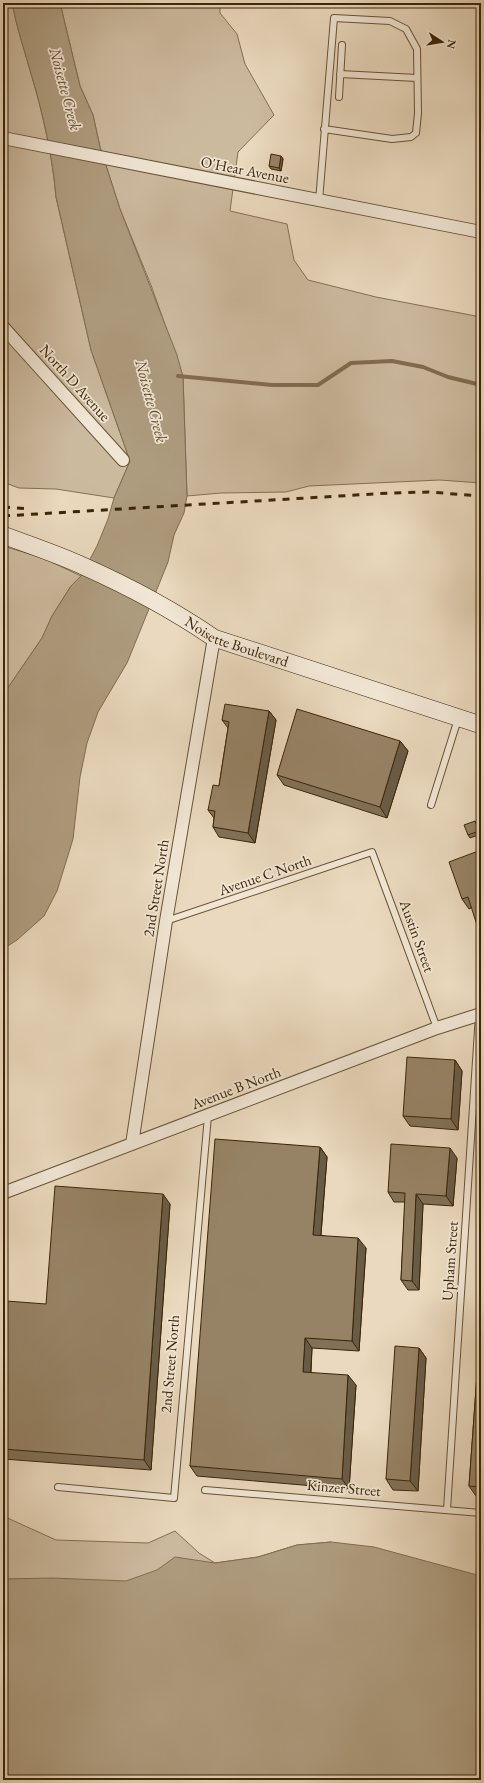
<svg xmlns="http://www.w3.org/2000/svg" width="484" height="1783" viewBox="0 0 484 1783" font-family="'EB Garamond',serif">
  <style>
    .green { fill: #ccba9f; stroke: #847052 }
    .water { fill: #ae9c7f; stroke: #806c4f }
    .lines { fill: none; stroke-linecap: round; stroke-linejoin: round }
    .stream { stroke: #806c4f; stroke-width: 4 }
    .lane-casing { stroke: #675234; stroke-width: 8 }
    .street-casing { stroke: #675234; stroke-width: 14 }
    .secondary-casing { stroke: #3b2506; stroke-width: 18 }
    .lane { stroke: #f1e6d5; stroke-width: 6 }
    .street { stroke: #f1e6d5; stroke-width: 12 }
    .secondary { stroke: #f1e6d5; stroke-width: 17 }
    .rail { stroke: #3b2506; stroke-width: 3; stroke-dasharray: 7 7; stroke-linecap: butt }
    .wall { fill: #817158; stroke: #3b2506 }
    .shaded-wall { fill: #695c47; stroke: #3b2506 }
    .building { fill: #968366; stroke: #3b2506 }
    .labels { text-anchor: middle; stroke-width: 3.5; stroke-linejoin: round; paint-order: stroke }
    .street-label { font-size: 15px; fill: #3b2506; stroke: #f1e6d5 }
    .water-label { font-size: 16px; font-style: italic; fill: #5e492a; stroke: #f1e6d5 }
  </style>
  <rect width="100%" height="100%" fill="#ead9be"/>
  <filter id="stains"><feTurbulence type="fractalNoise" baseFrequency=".005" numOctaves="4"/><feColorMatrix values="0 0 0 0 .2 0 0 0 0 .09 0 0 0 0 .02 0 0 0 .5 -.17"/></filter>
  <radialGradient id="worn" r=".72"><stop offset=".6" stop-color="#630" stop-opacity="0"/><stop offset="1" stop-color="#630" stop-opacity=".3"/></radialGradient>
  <!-- green -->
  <path class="green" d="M3 3H12C17 29 25 52 32 77 43 114 53 159 56 197L91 350 130 461 114 498 56 489 19 488 3 482Z
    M60 3H220V13L237 34 245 64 274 115 238 152 230 211 287 224 294 260 308 280 376 297 481 317V483L440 480 309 486 286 492 221 493 187 496 183 376 151 285 120 209 100 147 93 115 80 86Z
    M3 546 43 558 81 576 71 586 52 616 42 638 3 695Z
    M3 1516 56 1540 148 1543 175 1531 199 1553 215 1563 258 1557 297 1545 331 1542 299 1569 3 1594Z"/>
  <!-- water -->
  <path class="water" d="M12 3H60L80 86 93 115 100 147 120 209 177 355 183 377 187 496 184 513 174 535 168 562 127 663 98 712 87 743 80 777 73 839 57 891 44 916 17 940 3 949V695L42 638 52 616 71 586 81 576 97 546 108 519 114 498 130 461 91 350 56 197C53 159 43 114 32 77 25 52 17 29 12 3Z
    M331 1542 374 1547 481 1576V1780H3V1579L52 1578 126 1581 157 1570 175 1557 215 1563 258 1557 297 1545Z"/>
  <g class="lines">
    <!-- stream -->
    <path class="stream" d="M178 376 272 385H318L351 363 392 361 423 367 448 377 481 385"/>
    <!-- lane casing -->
    <g class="lane-casing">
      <path id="lane" d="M340 74 417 78
        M339 97 342 45
        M319 201 334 18 390 21 406 29 417 49 418 113 416 133 411 137 392 139 324 129
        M431 805 458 719
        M166 921 372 852 437 1028
        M58 1487 174 1498 208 1116
        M205 1490 481 1513
        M447 1510 479 1014"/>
    </g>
    <!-- street casing -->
    <g class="street-casing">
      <path id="street" d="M3 138 481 232
        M3 327 123 460
        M132 1144 166 921 214 638
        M3 1193 437 1028 481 1014"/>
    </g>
    <!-- secondary casing -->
    <g class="secondary-casing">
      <g id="secondary">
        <path id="s1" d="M3 535C29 545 57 554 83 566 128 586 173 610 214 638L481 725"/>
      </g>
    </g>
    <!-- lane -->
    <use href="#lane" class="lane"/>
    <!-- street -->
    <use href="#street" class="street"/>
    <!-- secondary -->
    <use href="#secondary" class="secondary"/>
    <!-- rail -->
    <path class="rail" d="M3 507 29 509
      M3 516 390 493 429 492 481 496"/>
  </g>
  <!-- wall -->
  <path class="wall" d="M281 156 283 159 281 171 271 169 269 166Z
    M269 711 276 720 255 843 219 837 213 827 214 818 208 810 219 786 228 728 222 720Z
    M400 741 408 751 387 818 284 785 277 775Z
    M477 823 481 834 470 838 468 835Z
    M481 850 471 908 469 909 462 899Z
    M455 1060 462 1071 458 1130 410 1126 403 1116Z
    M320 1147 327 1157 321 1235 366 1248 359 1351 312 1348 311 1373 356 1385 349 1489 197 1476 190 1466Z
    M457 1158 453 1206 423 1204 419 1290H408L401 1280 405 1202H394L388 1192Z
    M170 1204 151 1470 3 1459V1342L46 1304Z
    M481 1319V1496H476L469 1486Z
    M419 1348 426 1358 418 1491 393 1490 386 1479Z"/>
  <!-- shaded-wall -->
  <path class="shaded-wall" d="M281 156 283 159 281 171 279 168Z
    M269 711 276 720 255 843 248 833Z
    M400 741 408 751 387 818 380 807Z
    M475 821 477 823 481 834 479 831Z
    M455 1060 462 1071 458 1130 451 1119Z
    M320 1147 327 1157 320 1245 313 1235Z
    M450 1148 457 1158 453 1206 446 1196Z
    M163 1194 170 1204 151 1470 144 1460Z
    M416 1194 423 1204 419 1290 412 1281Z
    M358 1238 366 1248 359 1351 352 1341Z
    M305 1338 312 1348 310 1383 303 1372Z
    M419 1348 426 1358 418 1491 410 1481Z
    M348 1375 356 1385 349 1489 342 1479Z"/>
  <!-- building -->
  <path class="building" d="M271 154 281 156 279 168 269 166Z
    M225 704 269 711 248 833 213 827 215 811 208 810 213 785 219 786 229 722 222 720Z
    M297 709 400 741 380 807 277 775Z
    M475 821 479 831 468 835 464 825Z
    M481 850V938L468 897 462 899 449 862Z
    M407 1057 455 1060 451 1119 403 1116Z
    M215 1139 320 1147 313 1235 358 1238 352 1341 305 1338 303 1372 348 1375 342 1479 190 1466Z
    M391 1144 450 1148 446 1196 416 1194 412 1281 401 1280 405 1193 388 1192Z
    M55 1186 163 1194 144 1460 3 1449V1342L6 1301 46 1304Z
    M481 1319V1487L469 1486Z
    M395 1346 419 1348 410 1481 386 1479Z"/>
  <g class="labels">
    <!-- street labels -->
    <g class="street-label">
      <text transform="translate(245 170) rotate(11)" y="5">O'Hear Avenue</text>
      <text transform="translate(75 383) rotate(48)" y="5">North D Avenue</text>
      <text dy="5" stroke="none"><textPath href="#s1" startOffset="258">Noisette Boulevard</textPath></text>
      <text transform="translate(265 875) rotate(-19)" y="5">Avenue C North</text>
      <text transform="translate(156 888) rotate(-81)" y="5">2nd Street North</text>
      <text transform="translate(417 936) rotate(70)" y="5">Austin Street</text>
      <text transform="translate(236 1088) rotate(-21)" y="5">Avenue B North</text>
      <text transform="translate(450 1261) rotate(-86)" y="5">Upham Street</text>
      <text transform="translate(170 1364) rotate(-85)" y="5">2nd Street North</text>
      <text transform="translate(344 1488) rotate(5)" y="5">Kinzer Street</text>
    </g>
    <!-- water labels -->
    <g class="water-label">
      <text transform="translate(66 89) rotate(75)" y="6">Noisette Creek</text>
      <text transform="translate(152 401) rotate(75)" y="6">Noisette Creek</text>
    </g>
  </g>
  <!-- margin -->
  <rect width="484" height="1783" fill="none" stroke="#ead9be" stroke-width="16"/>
  <rect x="4" y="4" width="476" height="1775" fill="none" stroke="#3b2506" stroke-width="2"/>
  <rect x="8" y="8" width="468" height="1767" fill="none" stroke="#3b2506"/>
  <!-- north arrow -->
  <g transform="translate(442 42) rotate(102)" stroke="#f1e6d5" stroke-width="3" paint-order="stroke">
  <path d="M0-3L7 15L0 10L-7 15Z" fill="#3b2506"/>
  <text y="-6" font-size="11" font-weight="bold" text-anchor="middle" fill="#3b2506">N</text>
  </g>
  <rect width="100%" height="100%" filter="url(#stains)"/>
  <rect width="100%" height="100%" fill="url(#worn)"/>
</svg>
